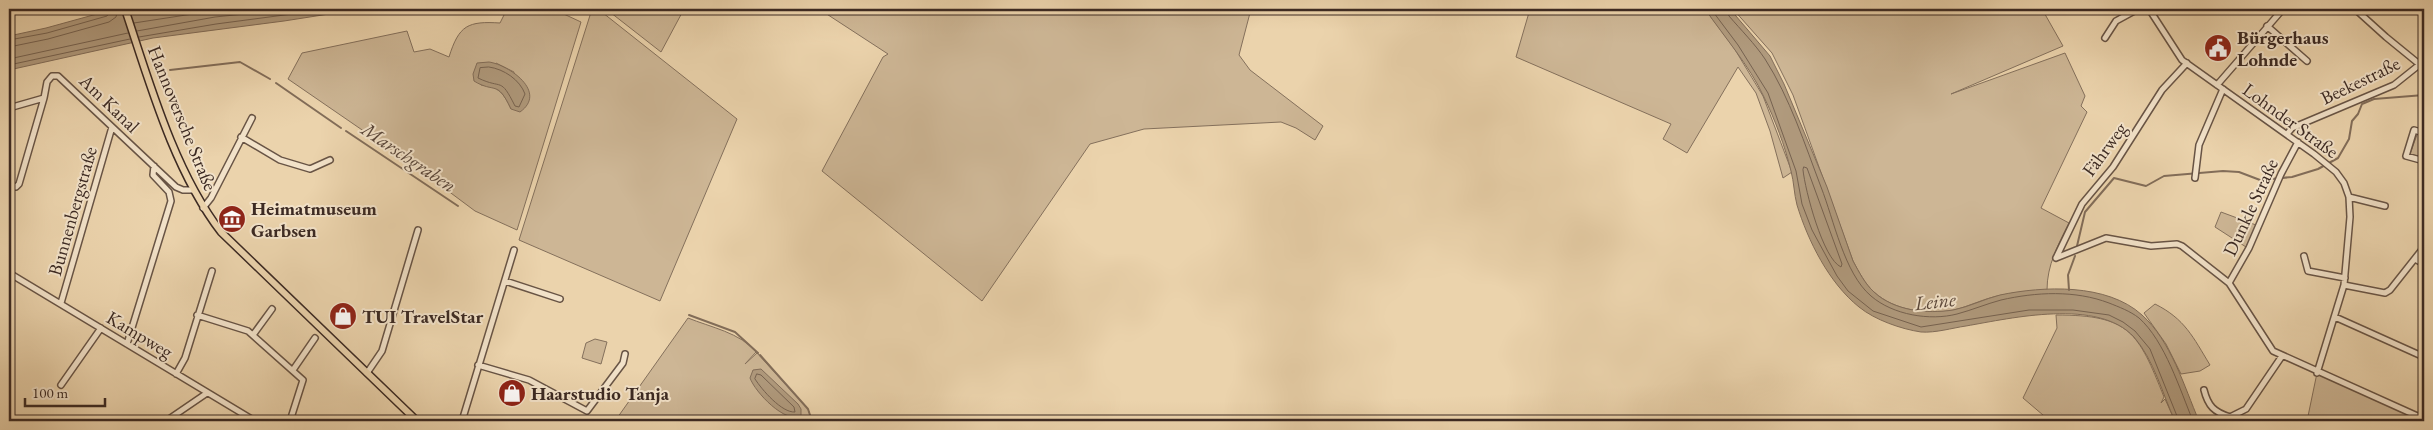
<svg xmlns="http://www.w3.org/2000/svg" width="2433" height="430" viewBox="0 0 2433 430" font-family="'EB Garamond',serif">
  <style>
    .green { fill: #cdb695; stroke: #84705c; fill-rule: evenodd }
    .water { fill: #b09a7d; stroke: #826d59 }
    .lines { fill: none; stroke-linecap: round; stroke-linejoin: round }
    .shore { stroke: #766250; stroke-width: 1 }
    .stream { stroke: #826d59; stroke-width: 2 }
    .minor-casing { stroke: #685445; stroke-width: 8 }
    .major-casing { stroke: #3c2a23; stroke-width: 9 }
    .minor { stroke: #f2e2c9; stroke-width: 5 }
    .major { stroke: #ebd3ac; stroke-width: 6 }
    .labels { text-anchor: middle; stroke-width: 4; stroke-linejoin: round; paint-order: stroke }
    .poi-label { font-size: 19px; font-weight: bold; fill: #3c2a23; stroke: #f2e2c9; text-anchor: start }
    .street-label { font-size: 19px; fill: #3c2a23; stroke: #f2e2c9 }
    .water-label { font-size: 20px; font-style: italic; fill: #59463a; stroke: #f2e2c9 }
  </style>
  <rect width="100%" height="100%" fill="#ebd3ac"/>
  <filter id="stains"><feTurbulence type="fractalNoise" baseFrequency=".004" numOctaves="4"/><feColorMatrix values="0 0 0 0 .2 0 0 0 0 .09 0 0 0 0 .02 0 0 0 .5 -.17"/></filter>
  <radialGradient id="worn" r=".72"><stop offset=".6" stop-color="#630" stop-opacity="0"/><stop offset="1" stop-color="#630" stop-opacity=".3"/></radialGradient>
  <!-- green -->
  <path class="green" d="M523 9H553L581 22 517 230 475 211 416 167 288 79 302 53 407 31 414 52 430 49 449 57C459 25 468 21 500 23L506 11ZM496 63 514 72 511 109C504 94 499 86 481 85Z
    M592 9H598L737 119 660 301 519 240Z
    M606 9H684L661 52Z
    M819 9H1251L1239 55 1250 70 1323 126 1315 140 1296 128 1281 122 1144 129 1090 144 982 301 822 171 883 57 888 54Z
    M1530 9H1705L1734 48 1763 96 1792 172 1783 178 1770 131 1756 93 1738 67 1687 153 1663 139 1671 124 1516 57Z
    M1733 9H2042L2063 46 1951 94 2065 53 2085 96 2081 106 2087 112 2041 208 2069 223C2058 245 2047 265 2047 290 2032 291 2016 292 2002 295 1985 298 1970 306 1954 310 1928 315 1895 311 1874 292 1865 284 1859 272 1853 261L1793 95 1772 53Z
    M2418 132 2424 134V158L2410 154Z
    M2221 212 2256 225 2246 247 2215 227Z
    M2155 304C2185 319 2193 337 2210 365L2200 371 2181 374 2166 344 2144 313Z
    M2056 315C2130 315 2138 332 2164 397L2161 403 2165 399 2175 421H2050L2023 398 2057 328Z
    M688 318C710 327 741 333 756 352L745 364 757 353 808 409 812 421H615Z
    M595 339 607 342 601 364 582 358 586 343Z
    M2317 373 2424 421H2307Z"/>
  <!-- water -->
  <path class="water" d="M115 9H361L284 21 153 38 9 70V36L46 28Z
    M1705 9H1730L1770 56 1784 84 1827 187 1853 261C1859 272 1865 284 1874 292 1894 311 1927 314 1953 310 1969 307 1984 299 2000 295 2043 286 2107 283 2142 315 2171 341 2184 386 2199 421H2175C2162 393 2154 360 2134 337 2098 298 2012 318 1966 326 1952 328 1936 333 1921 332 1901 329 1875 320 1859 307 1829 283 1808 241 1797 205 1794 194 1794 182 1791 171 1785 146 1775 120 1764 97 1749 65 1725 38 1705 9Z
    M489 62C509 65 548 92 520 112L511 109C497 79 495 94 474 81L473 74 477 63Z
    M761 369 798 404 801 409V416C785 424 755 392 750 378L753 370Z"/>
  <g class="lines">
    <!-- shore -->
    <path class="shore" d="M1711 9 1738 45 1768 93 1796 171 1802 204 1812 230 1837 276 1848 291 1873 311 1921 327 2029 310H2073L2109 315 2123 322 2135 331 2150 349 2179 421
      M1726 9 1729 16C1741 30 1755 44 1765 59 1790 98 1805 145 1821 187 1834 220 1844 273 1871 296 1893 315 1930 321 1957 314 1972 310 1986 304 2001 300 2036 292 2075 290 2109 303 2119 307 2130 311 2139 318 2165 341 2180 390 2193 421
      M134 23 225 9
      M137 31 215 17 292 9
      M139 37 216 24 330 9
      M9 40 47 33 107 16 112 9
      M9 47 48 39 109 22 116 17 118 9
      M9 59 128 33
      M9 65 130 39
      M489 67C504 69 520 80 525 94L519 107 515 106C500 76 503 90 478 78L480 68Z
      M1804 167 1807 168 1842 264 1841 267C1823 259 1805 190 1803 170Z
      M757 374 761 375 794 407 795 412C782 413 762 390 755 379Z"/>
    <!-- stream -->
    <path class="stream" d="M170 70 240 62 270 79
      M276 83 341 128
      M346 131 458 206
      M2077 246 2085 212 2114 178 2146 186 2164 176 2223 171 2239 172 2260 180 2292 177 2318 169 2338 158 2349 139 2352 121 2358 114 2362 104 2374 99 2424 95
      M2069 290 2068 275 2075 256
      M689 315 735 332 758 353
      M760 355 808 409 812 421"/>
    <!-- minor casing -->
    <g class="minor-casing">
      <path id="minor" d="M2149 9 2182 60 2314 154 2336 172 2344 183 2349 197 2350 217 2344 285 2317 373
        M2355 9 2386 37 2424 68
        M2267 26 2307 61
        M2105 38 2116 21 2138 9
        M2217 85 2283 9
        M9 108 44 98 47 82 52 76H58L176 187 183 190H193
        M2424 133 2414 130 2406 156 2424 161
        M2287 134 2292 128 2394 85 2424 61
        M241 137 280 160 310 169 330 160
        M2195 178 2199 145 2223 89
        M9 185 16 187 19 184 44 98
        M2349 197 2385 206
        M203 208 211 198 252 118
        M2304 256 2308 271 2345 278
        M2056 258 2106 238 2151 246 2177 244 2182 246 2229 283 2273 351 2424 419
        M2056 258 2082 204 2113 167 2162 90 2187 63
        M2415 259 2424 264
        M9 273 255 421
        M505 281 560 299
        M2229 283 2249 248 2281 174 2298 142
        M2344 285 2385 293 2390 290 2424 247
        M61 303 112 127
        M197 315 248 331 303 380 290 421
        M2335 317 2424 357
        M253 335 272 309
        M127 344 171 201 169 192 153 175 154 166
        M478 365 529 380 587 411 623 363 625 354
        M293 370 315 338
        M367 373 382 351 418 230
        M176 374 185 358 212 271
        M61 385 101 328
        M2204 390C2208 406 2214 412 2230 417L2246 409 2282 356
        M166 421 207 393
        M462 421 514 250"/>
    </g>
    <!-- major casing -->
    <g class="major-casing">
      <path id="major" d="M125 9C149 81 174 171 221 232L417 421"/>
    </g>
    <!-- minor -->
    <use href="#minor" class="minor"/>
    <!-- major -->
    <use href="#major" class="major"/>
  </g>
  <!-- icons -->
  <defs>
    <g id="civic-disc" transform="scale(1.4375)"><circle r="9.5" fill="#8f2418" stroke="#f2e2c9"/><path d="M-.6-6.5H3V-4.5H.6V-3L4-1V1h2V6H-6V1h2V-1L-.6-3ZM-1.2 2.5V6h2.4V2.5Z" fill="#fff"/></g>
    <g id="museum-disc" transform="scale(1.4375)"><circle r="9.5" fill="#8f2418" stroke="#f2e2c9"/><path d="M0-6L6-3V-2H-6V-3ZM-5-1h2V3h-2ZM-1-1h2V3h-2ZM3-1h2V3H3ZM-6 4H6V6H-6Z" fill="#fff"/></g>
    <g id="shop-disc" transform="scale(1.4375)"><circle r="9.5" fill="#8f2418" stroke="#f2e2c9"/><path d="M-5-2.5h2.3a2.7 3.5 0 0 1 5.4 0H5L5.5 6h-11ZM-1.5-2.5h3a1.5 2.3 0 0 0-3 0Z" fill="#fff"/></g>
  </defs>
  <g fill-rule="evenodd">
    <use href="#civic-disc" x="2218" y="48"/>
    <use href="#museum-disc" x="232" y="219"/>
    <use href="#shop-disc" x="343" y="316"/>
    <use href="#shop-disc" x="512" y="393"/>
  </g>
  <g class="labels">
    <!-- poi labels -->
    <g class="poi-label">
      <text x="2237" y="44">Bürgerhaus<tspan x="2237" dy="22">Lohnde</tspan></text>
      <text x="251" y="215">Heimatmuseum<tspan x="251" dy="22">Garbsen</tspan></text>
      <text x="362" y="323">TUI TravelStar</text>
      <text x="531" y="400">Haarstudio Tanja</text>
    </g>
    <!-- street labels -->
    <g class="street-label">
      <text transform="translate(2360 80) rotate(-26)" y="7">Beekestraße</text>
      <text transform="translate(110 103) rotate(44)" y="7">Am Kanal</text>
      <text transform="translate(183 118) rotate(68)" y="7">Hannoversche Straße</text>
      <text transform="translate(2291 120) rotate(36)" y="7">Lohnder Straße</text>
      <text transform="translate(2104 149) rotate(-54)" y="7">Fährweg</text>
      <text transform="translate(2250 207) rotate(-65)" y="7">Dunkle Straße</text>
      <text transform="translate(72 211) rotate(-74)" y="7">Bunnenbergstraße</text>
      <text transform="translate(140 334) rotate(31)" y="7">Kampweg</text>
    </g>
    <!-- water labels -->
    <g class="water-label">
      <text transform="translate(409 157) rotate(34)" y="7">Marschgraben</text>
      <text transform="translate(1935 301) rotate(-6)" y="7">Leine</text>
    </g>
  </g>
  <!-- margin -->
  <rect width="2433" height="430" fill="none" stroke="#ebd3ac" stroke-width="30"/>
  <rect x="10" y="10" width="2413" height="410" fill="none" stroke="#3c2a23" stroke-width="2.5"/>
  <rect x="15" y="15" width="2403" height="400" fill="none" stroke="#3c2a23"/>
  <!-- scale -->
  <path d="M25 398v8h80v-8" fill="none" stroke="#3c2a23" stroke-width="2.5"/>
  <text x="32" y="398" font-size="15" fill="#3c2a23" stroke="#f2e2c9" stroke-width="4" paint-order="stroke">100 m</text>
  <rect width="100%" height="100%" filter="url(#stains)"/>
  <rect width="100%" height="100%" fill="url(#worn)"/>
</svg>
